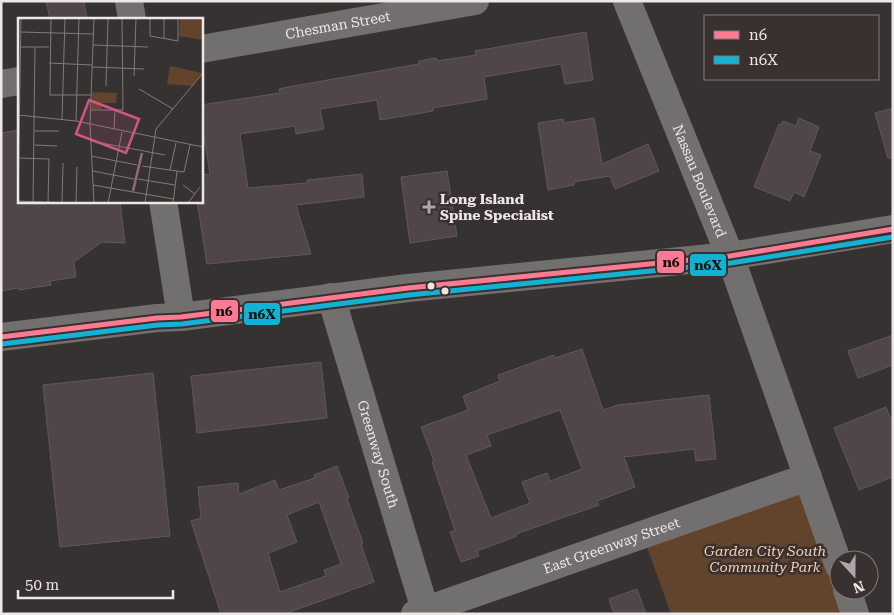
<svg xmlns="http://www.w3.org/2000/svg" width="894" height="615" viewBox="0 0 894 615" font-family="'Roboto Serif',serif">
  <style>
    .green { fill: #61442b }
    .building { fill: #504547; stroke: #5e595a; fill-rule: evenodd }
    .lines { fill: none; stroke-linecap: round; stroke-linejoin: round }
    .minor { stroke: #716f6f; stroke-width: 28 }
    .major { stroke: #726f6f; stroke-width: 28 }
    .bus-1-casing { stroke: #393130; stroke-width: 9 }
    .bus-2-casing { stroke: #393130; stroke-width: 9 }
    .bus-1 { stroke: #fe7a93; stroke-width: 5 }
    .bus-2 { stroke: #13b2d5; stroke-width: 5 }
    .poi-dot { fill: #ada8a8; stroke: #393130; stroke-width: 2 }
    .bus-dot { fill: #ede7e7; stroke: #393130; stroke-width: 2 }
    .labels { text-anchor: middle; stroke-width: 5; stroke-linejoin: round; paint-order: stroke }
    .street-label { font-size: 14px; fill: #ede7e7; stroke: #393130 }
    .poi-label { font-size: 14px; font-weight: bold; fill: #ede7e7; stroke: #393130; text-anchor: start }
    .park-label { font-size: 14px; font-style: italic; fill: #f8d1b1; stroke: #393130 }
    .inset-river { fill: none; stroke: #966980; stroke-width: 2.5 }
    .inset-road { fill: none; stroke: #807a7a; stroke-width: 1 }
    .view { fill: #cf5685; fill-opacity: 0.15; stroke: #cf5685; stroke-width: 2.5 }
    .inset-edge { fill: none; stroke: #ede7e7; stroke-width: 2.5 }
    .line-badge { stroke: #393130; stroke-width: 2 }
    .pale-badge-label { font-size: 14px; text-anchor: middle; font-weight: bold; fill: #111 }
  </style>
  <rect width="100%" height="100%" fill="#373232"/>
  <!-- green -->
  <path class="green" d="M800 490 844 614H671L646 544Z"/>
  <!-- building -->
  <path class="building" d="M46 1H84L87 19H50Z
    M586 32 593 80 565 84 561 64 484 77 487 99 433 108V111L380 120 377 100 320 109 324 129 296 134 295 126 240 134 248 188 307 183V180L362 174 364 197 296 205 311 254 207 264 197 201H201V175L210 174 204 136H201V105L280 93 279 89 288 87 419 64V61L436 58 437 61 476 55 475 51Z
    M893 108V158H888L875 113Z
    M594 118 602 164 648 144 659 171 615 189 610 176 574 182V185L548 190 538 123 563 119 564 123Z
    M799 118 819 127 810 151 821 155 804 197 794 192 790 201 754 187 779 124 781 125 783 121 796 126Z
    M19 130V201H120L125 243 102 242 74 262 76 277 50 281 51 285 19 290 18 288 1 291V133Z
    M447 171 457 236 410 243 401 177Z
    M893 335V365L858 378 848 351Z
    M582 349 603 410 618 405 709 395 716 459 696 461 694 449 624 457 635 487 597 501 599 505 516 534 517 536 477 551 479 556 461 562 450 532 455 531 432 462 434 461 421 427 468 410 463 396 500 381 498 375 554 355 555 358ZM560 410 582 469 550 481 547 473 522 482 530 503 491 518 466 455 491 446 487 435Z
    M321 362 327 418 197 433 191 376Z
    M153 373 170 536 60 547 43 385Z
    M886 407 893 424V477L859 490 834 428Z
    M337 466 349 498 347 499 363 543 361 544 374 582 284 614H221L191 521 201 518 198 487 238 483 239 494 275 480 279 490 315 478 314 475ZM319 502 341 564 324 570 326 576 280 592 268 553 297 542 287 515Z
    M637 589 646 614H614L609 599Z"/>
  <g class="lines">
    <!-- minor -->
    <g class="minor">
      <path d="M129 1 132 19"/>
      <path id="s1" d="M201 49 475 1"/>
      <path d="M1 84 19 81"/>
      <path d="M163 201 181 317"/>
      <path id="s2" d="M331 297 425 610"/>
      <path id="s3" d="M415 614 808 477"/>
    </g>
    <!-- major -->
    <g class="major">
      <path id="s4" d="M627 1 730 256 839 566"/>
      <path d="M1 337 157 318 181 317 408 288 730 256 893 229"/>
      <path d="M847 590 855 614"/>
    </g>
    <!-- bus-1 casing -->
    <g class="bus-1-casing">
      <path id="bus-1" d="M1 337 157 318 181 317 408 288 730 256 893 229"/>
    </g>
    <!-- bus-2 casing -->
    <g class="bus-2-casing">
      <path id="bus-2" d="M2 344 158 325 182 324 409 295 731 263 893 237"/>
    </g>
    <!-- bus-1 -->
    <use href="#bus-1" class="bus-1"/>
    <!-- bus-2 -->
    <use href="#bus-2" class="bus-2"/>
  </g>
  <!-- markers -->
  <path class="poi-dot" d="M426.5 199.5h5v5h5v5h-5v5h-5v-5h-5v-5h5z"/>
  <g class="bus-dot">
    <circle cx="431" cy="286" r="4.5"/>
    <circle cx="445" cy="291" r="4.5"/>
  </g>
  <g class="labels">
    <!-- street labels -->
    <g class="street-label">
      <text dy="5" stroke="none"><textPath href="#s1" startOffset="139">Chesman Street</textPath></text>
      <text dy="5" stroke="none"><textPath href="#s4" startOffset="194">Nassau Boulevard</textPath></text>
      <text dy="5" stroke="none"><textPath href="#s2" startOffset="164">Greenway South</textPath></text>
      <text dy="5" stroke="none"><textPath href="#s3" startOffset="208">East Greenway Street</textPath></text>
    </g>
    <!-- poi labels -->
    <g class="poi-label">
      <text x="440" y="204">Long Island<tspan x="440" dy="16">Spine Specialist</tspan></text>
    </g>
    <!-- park labels -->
    <g class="park-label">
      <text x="765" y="556">Garden City South<tspan x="765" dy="16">Community Park</tspan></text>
    </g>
  </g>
  <!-- overview -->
  <g transform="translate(18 18)">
    <rect width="185" height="185" fill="#373232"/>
    <path d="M162 0H185V22L161 18ZM152 48 184 55 174 68 149 66ZM74 74 99 75 98 85H84L83 91H74Z" fill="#61442b"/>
    <path class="inset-river" d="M115 173 124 135"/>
    <path class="inset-road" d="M33 0 32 77H73M76 0 72 106 76 185M132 0V18L160 23V0M3 14 75 16M146 21V0M75 27 130 29M3 29H31M31 45 74 47M75 49 126 51M116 58 118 0M88 68 90 0M121 71 155 91M73 92H105L104 0M0 97 58 103 185 129M44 101 47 0M58 103 61 0M96 111 97 92M17 113H41M73 123 147 137M17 127 39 128M73 138 119 147M1 140 31 141 30 184M124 148 166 154 172 127M152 152 158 125M75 153 116 161M120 161 157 167M75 167 155 181M165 167 177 176M0 183 51 185M0 185 3 0M15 185 17 29M44 185 45 145M58 185 59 149M90 185 104 114M127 185 138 111 185 55M155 185 159 153M170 185 182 169"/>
    <path class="view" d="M71 82 121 101 108 135 58 116Z"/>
    <rect width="185" height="185" class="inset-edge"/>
  </g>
  <g class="line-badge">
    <rect x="656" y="250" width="29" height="24" rx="5" fill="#fe7a93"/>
    <rect x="689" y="253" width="38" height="24" rx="5" fill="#13b2d5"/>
    <rect x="210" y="299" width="29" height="24" rx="5" fill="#fe7a93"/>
    <rect x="243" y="302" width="38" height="24" rx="5" fill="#13b2d5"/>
  </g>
  <g class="pale-badge-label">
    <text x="671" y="267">n6</text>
    <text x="708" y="270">n6X</text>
    <text x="224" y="316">n6</text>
    <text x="262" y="319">n6X</text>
  </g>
  <!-- border -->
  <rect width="894" height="615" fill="none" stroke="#ede7e7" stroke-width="5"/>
  <!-- legend -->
  <rect x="704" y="15" width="175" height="65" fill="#393130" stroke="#817a79"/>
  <rect x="714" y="31" width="25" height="8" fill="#fe7a93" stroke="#817a79"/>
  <text x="749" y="40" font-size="15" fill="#ede7e7">n6</text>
  <rect x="714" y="56" width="25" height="8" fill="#13b2d5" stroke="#817a79"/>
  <text x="749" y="65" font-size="15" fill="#ede7e7">n6X</text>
  <!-- north arrow -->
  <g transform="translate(854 575) rotate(159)"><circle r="24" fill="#393130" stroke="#817a79"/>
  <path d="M0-4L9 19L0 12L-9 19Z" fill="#ada8a8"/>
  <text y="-8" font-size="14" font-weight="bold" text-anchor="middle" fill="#ede7e7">N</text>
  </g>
  <!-- scale -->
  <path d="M18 590v8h155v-8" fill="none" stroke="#ede7e7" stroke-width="2.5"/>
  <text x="25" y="590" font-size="15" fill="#ede7e7" stroke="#393130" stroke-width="4" paint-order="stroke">50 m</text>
</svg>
